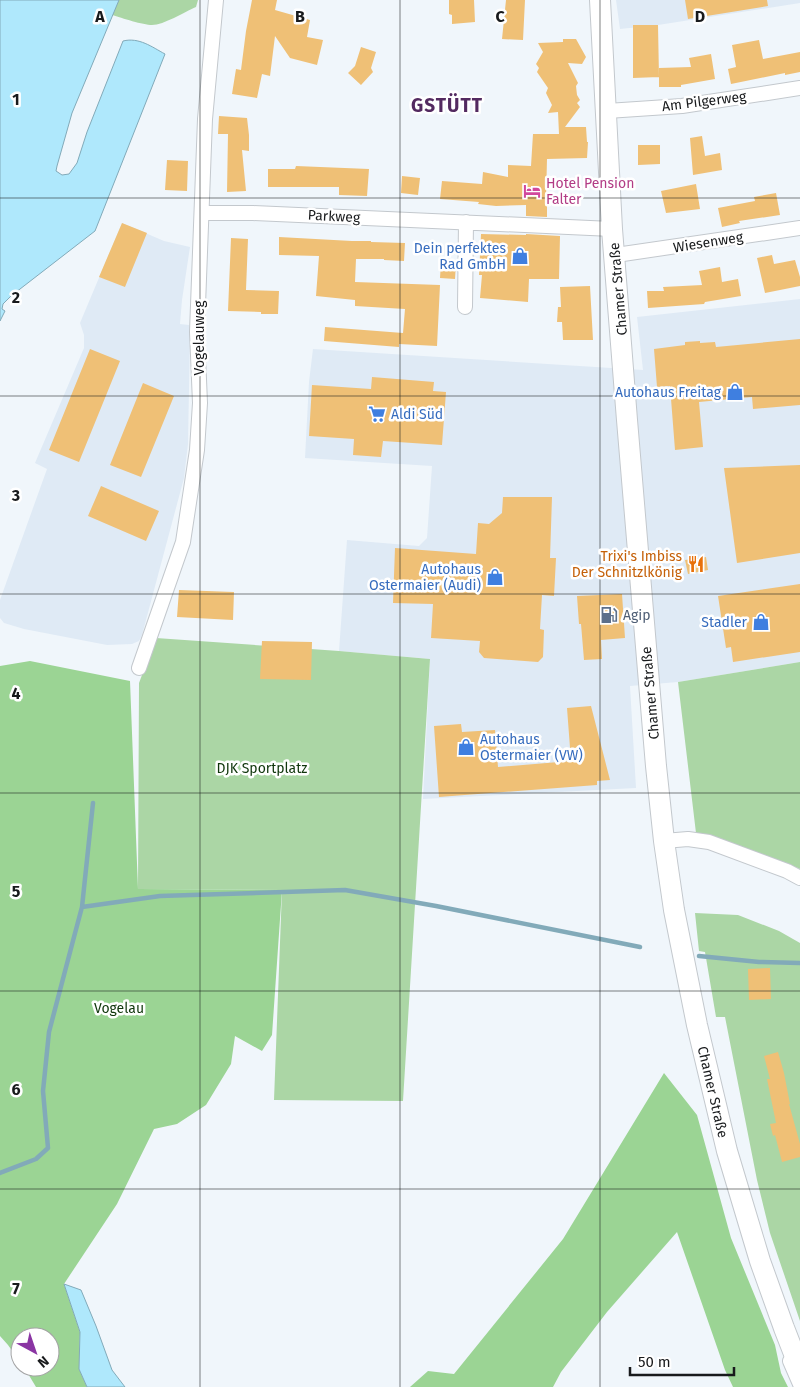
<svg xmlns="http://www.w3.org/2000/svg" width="800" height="1387" viewBox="0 0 800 1387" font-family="'Fira Sans',sans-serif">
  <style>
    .built { fill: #dfeaf5 }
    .green { fill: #abd6a5 }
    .forest { fill: #9bd494 }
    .water { fill: #afe8fc; stroke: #82aab9 }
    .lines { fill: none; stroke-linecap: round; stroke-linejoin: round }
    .stream { stroke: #82aab9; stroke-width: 4.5 }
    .building { fill: #efc076 }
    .minor-casing { stroke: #c3c8cd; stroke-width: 16 }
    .secondary-casing { stroke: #c3c8cd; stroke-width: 22 }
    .minor { stroke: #fff; stroke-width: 14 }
    .secondary { stroke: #fff; stroke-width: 20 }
    .grid { fill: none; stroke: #181a1c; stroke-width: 1; stroke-opacity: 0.55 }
    .labels { text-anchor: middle; stroke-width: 5; stroke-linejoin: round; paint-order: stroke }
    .street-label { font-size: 14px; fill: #181a1c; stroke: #fff }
    .hotel-label { font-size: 14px; fill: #b23c85; stroke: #fff; text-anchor: start }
    .shop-label { font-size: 14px; fill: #366cbe; stroke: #fff; text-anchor: end }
    .food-label { font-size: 14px; fill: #c56008; stroke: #fff; text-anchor: end }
    .service-label { font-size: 14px; fill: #4e5e75; stroke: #fff; text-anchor: start }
    .park-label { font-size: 14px; fill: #0f360b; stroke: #fff }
    .district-label { font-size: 19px; font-weight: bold; letter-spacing: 1px; fill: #532a60; stroke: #fff }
    .grid-label { font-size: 16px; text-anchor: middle; font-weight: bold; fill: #181a1c; stroke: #fff; stroke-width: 5; stroke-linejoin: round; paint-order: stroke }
  </style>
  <rect width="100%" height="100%" fill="#f0f6fb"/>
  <!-- built -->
  <path class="built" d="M616 0H800V3L658 25 620 29Z
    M122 223 164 241 190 247 182 300 180 324 189 325 190 334 188 444 184 478 142 635 139 641 132 644 107 645 24 629 4 623 0 618V600L47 469 35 463 84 348V335L80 323Z
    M800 299V662L678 682 630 686 636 788 423 799 430 659 339 651 347 540 419 546 427 538 432 466 305 458 309 382 313 349 643 370 637 317Z"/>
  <!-- green -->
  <path class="green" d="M119 0H198L196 7C184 12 164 25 152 25 143 25 122 18 112 15Z
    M156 638 339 651 430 659 403 1101 274 1100 282 890 138 889 139 683Z
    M800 662V869L791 865 696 833 678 682Z
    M695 913 738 915 779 931 800 943V1321L770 1233 757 1180 725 1017H716L705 952 699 951Z"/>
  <!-- forest -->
  <path class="forest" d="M30 661 130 681 138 889 282 890 272 1035 262 1051 235 1036 231 1064 206 1105 177 1124 154 1129 117 1204 64 1284 80 1332 79 1369 87 1387H36L24 1367H50V1337H20V1362L8 1345 0 1336V666Z
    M664 1073 697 1115 731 1238 775 1345 781 1373 788 1387H733L725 1370 677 1232 607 1312 561 1372 553 1387H410L428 1371 454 1374 563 1239Z"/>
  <!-- water -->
  <path class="water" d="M0 0H119L72 113 57 166 56 171 62 175 69 174 77 163 87 132 123 41C139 37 152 47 165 54L95 231 11 296 3 304 2 309 5 311 0 321Z
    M64 1284 81 1290 96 1326 112 1370 125 1387H87L79 1369 80 1332Z"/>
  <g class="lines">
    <!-- stream -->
    <path class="stream" d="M82 907 160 896 345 890 436 906 640 947
      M699 956 759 962 800 963
      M0 1173 36 1159 48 1148 43 1091 49 1032 74 937 82 907 93 803"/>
  </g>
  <!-- building -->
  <path class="building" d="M252 0H277L275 10 310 20 307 37 323 40 317 65 290 58 275 36 270 76 262 74 257 98 232 94 236 69 241 70 246 31Z
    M449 0H474L475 22 452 24V15L449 14Z
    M506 0H525L523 40 502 39Z
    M685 0H767L768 6 688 19Z
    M633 25H658L659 77 633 78Z
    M563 39H576L586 57 582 64 568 63 578 83 576 86 577 95 580 100 577 103 580 107 565 127H586L587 142H588L587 158 547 159 546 200H547V217L526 216V205L496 206 478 204 479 202 440 199 442 181 482 184 483 172 508 177V165L531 166 533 134H559L558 112 548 113 552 105 546 93 548 88 537 72 539 68 536 64 543 52 538 43 563 42Z
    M759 40 763 59 800 52V72L785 75V73L731 84 728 69 736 67 732 45Z
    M361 47 376 52 371 68 373 72 361 85 348 73 355 66Z
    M711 54 715 79 681 85V87H659V68L691 67 689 58Z
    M219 116 247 118 249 135V151L242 150 246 191 227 192 228 134H218Z
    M702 136 705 156 720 153 722 170 693 175 690 138Z
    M638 145H660V164L638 165Z
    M167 160 188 161 187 191 165 190Z
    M296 166 369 169 367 196 339 195V187H268V169H295Z
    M402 176 420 178 418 195 401 193Z
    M696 184 700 209 666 213 661 191Z
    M776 193 780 215 739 221 740 223 722 227 718 208 755 201 754 197Z
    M122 223 147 233 125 287 99 277Z
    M481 234 526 235V234L560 236 559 279H529L528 302 480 298 482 275H479Z
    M279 237 352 241H371V242L405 243 404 261 384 260V259H356L355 282 440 285 437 346 399 344V347L324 341 325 327 403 333 405 309 355 306V300L316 296 319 256 279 255Z
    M231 238 248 239 246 290 279 291 278 314H261V312L228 311Z
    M772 255 774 264 795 260 800 277V286L765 293 757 258Z
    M441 262 456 263 455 279 440 278Z
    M720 267 722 282 738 279 741 296 705 302 704 304 648 308 647 291H664L663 287 702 285 699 271Z
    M590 286 593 340H563L562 322H557L558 307H561L560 287Z
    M800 339V405L753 409 752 397 699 402 703 447 675 450 670 386 657 387 654 349 685 345V342L700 341V343L715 342 716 347Z
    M90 349 120 361 79 462 49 450Z
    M372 377 434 382 433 391 446 392 442 445 383 441 381 457 353 455 354 439 309 436 312 385 371 389Z
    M143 383 174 396 141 477 110 465Z
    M800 465V553L737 563 724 468Z
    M101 486 159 511 146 541 88 516Z
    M503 497H552L550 558H556L554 596 542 595 540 629 544 630 543 657 538 662 484 658 479 652 480 641 431 638 433 604 393 603 395 548 476 554 478 523 489 524 502 513Z
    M706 557 708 570 688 574 685 560Z
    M800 584V652L733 662 731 647 726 648 718 596Z
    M179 590 234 592 233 620 177 617Z
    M622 594 625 638 601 640 602 659 584 660 581 624H579L577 596Z
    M262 641 312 642 311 680 260 679Z
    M591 706 610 780 597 781V785L439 797 434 726 461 724 462 732 495 730 498 767 571 761 567 708Z
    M770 968 771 999 749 1000 748 969Z
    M778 1052 784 1073 790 1104H789L800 1144V1157L782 1162 775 1135 773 1136 770 1124 776 1123 767 1079H770L764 1056Z"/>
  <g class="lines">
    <!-- minor casing -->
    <g class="minor-casing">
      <path id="minor" d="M607 111 682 106 800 88
        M202 213H253L612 229
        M616 255 800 228
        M465 307 466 222
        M139 668 183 542 197 450 200 403 197 332 205 119 216 0
        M664 841 688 839 709 842 787 871 800 878
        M790 1361 800 1384"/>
    </g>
    <!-- secondary casing -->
    <g class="secondary-casing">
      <path id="secondary" d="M600 0 612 229 627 420 656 766 664 841 674 910 697 1025 727 1151 760 1261 784 1328 800 1369"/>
    </g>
    <!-- minor -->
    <use href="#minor" class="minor"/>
    <!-- secondary -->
    <use href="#secondary" class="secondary"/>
  </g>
  <!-- grid -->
  <path class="grid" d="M200 0V1387M400 0V1387M600 0V1387M0 198H800M0 396H800M0 594H800M0 793H800M0 991H800M0 1189H800"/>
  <!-- icons -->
  <defs>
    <g id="hotel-bare" transform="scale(1.35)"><path d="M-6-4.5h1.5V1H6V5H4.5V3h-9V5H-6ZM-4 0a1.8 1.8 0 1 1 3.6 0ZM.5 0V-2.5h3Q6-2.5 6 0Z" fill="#d1479c" stroke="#fff" stroke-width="2.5" paint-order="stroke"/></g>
    <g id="shop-bare" transform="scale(1.35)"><path d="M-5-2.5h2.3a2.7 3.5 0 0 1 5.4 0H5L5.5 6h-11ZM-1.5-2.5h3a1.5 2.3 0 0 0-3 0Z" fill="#3f7fe0" stroke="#fff" stroke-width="2.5" paint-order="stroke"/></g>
    <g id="supermarket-bare" transform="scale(1.35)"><path d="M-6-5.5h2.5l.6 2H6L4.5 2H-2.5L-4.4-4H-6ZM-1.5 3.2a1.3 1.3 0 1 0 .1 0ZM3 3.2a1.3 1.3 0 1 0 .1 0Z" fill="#3f7fe0" stroke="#fff" stroke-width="2.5" paint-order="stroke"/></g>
    <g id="restaurant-bare" transform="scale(1.35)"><path d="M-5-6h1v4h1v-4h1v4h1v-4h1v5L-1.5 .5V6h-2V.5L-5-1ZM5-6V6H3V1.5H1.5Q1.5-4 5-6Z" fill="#e8710a" stroke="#fff" stroke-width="2.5" paint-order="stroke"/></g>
    <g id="fuel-bare" transform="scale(1.35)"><path d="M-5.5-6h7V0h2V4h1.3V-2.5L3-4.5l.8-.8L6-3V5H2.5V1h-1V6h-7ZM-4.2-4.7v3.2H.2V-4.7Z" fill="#5c6f8a" stroke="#fff" stroke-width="2.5" paint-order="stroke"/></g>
  </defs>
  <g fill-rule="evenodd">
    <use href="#hotel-bare" x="532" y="191"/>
    <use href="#shop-bare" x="520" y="256"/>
    <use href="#shop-bare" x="735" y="392"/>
    <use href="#supermarket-bare" x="377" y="414"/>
    <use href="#restaurant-bare" x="696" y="564"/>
    <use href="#shop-bare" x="495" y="577"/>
    <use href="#fuel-bare" x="609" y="615"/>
    <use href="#shop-bare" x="761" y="622"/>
    <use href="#shop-bare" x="466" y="747"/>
  </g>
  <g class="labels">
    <!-- street labels -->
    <g class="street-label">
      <text transform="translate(704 101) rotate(-7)" y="5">Am Pilgerweg</text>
      <text transform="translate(334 216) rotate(3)" y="5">Parkweg</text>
      <text transform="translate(708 242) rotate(-9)" y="5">Wiesenweg</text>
      <text transform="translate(618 289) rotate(-95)" y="5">Chamer Straße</text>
      <text transform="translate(199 338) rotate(-90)" y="5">Vogelauweg</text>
      <text transform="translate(650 693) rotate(-95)" y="5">Chamer Straße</text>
      <text transform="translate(713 1092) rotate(77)" y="5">Chamer Straße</text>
    </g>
    <!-- hotel labels -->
    <g class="hotel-label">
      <text x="546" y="188">Hotel Pension<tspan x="546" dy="16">Falter</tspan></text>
    </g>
    <!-- shop labels -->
    <g class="shop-label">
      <text x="506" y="253">Dein perfektes<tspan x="506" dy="16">Rad GmbH</tspan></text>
      <text x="721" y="397">Autohaus Freitag</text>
      <text x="391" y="419" text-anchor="start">Aldi Süd</text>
      <text x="481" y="574">Autohaus<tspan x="481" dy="16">Ostermaier (Audi)</tspan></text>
      <text x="747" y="627">Stadler</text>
      <text x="480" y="744" text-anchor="start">Autohaus<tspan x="480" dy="16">Ostermaier (VW)</tspan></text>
    </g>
    <!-- food labels -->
    <g class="food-label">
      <text x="682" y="561">Trixi's Imbiss<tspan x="682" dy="16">Der Schnitzlkönig</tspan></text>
    </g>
    <!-- service labels -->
    <g class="service-label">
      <text x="623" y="620">Agip</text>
    </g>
    <!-- park labels -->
    <g class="park-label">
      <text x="262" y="773">DJK Sportplatz</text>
      <text x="119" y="1013">Vogelau</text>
    </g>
    <!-- district labels -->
    <g class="district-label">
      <text x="447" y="112">GSTÜTT</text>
    </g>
  </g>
  <g class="grid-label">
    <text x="100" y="22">A</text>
    <text x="300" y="22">B</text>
    <text x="500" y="22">C</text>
    <text x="700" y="22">D</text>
    <text x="16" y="105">1</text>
    <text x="16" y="303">2</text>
    <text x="16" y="501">3</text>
    <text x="16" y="699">4</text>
    <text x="16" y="897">5</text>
    <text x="16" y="1095">6</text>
    <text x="16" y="1294">7</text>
  </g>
  <!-- north arrow -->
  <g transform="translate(35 1352) rotate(140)"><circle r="24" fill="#ffffff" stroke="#a3a3a4"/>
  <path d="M0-4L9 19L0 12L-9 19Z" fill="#8a35a3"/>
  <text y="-8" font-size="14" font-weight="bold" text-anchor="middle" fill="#181a1c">N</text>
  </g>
  <!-- scale -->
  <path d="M630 1367v8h104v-8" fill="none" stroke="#181a1c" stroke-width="2.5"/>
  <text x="638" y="1367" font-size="15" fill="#181a1c" stroke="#ffffff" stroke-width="4" paint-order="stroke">50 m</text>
</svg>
